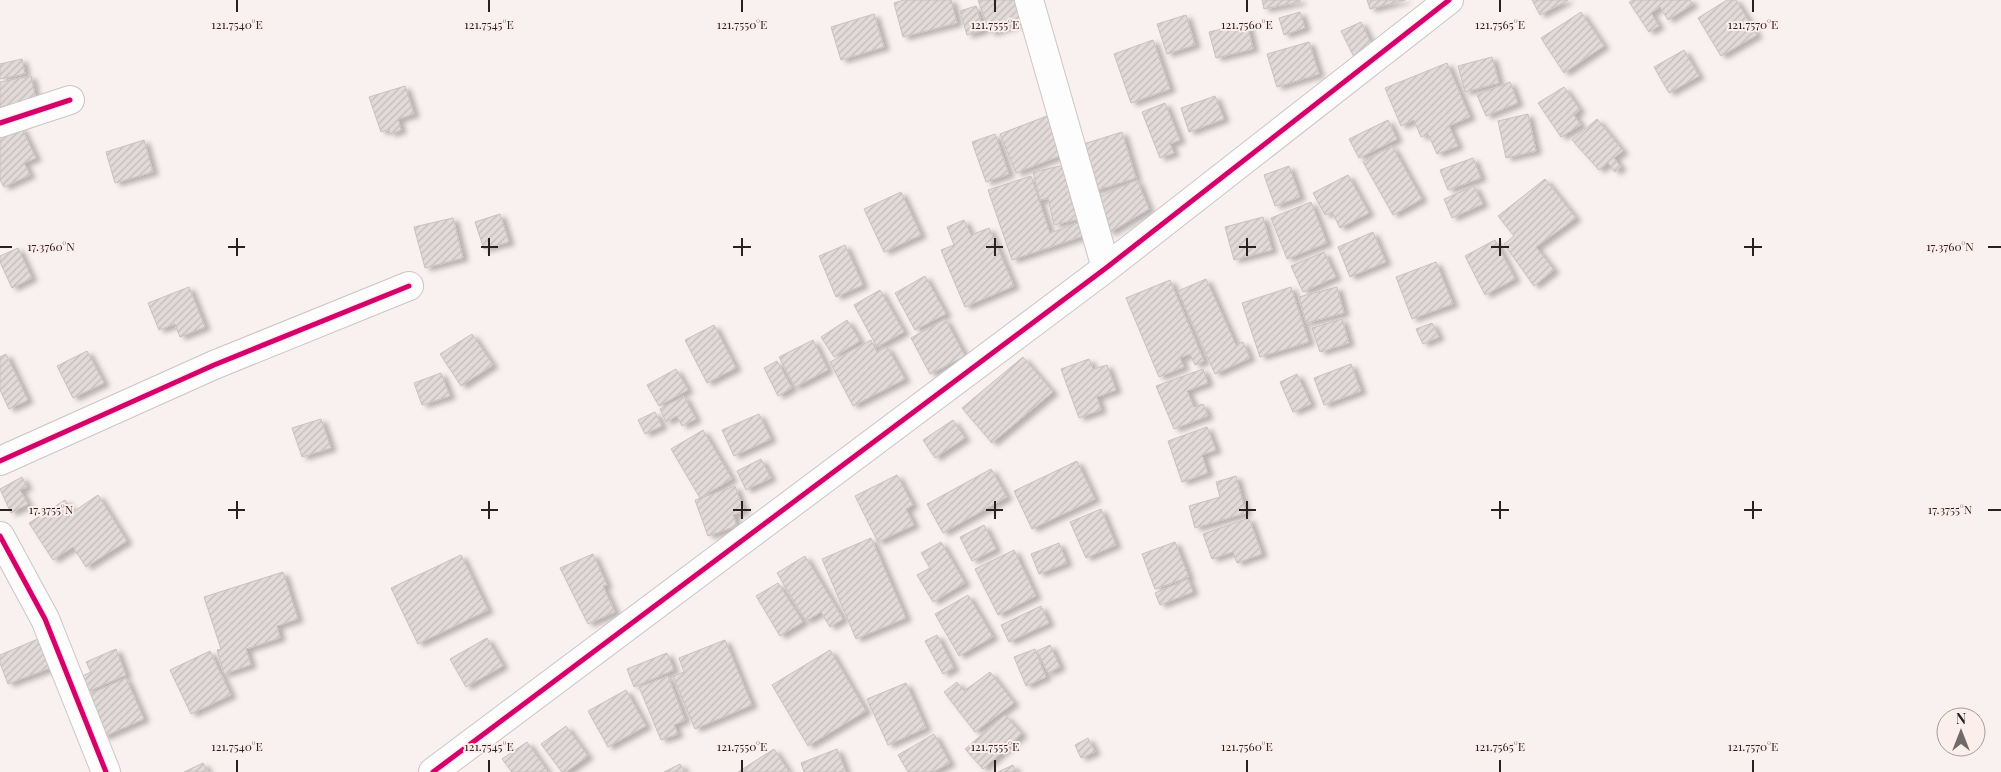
<svg xmlns="http://www.w3.org/2000/svg" width="2001" height="772" viewBox="0 0 2001 772" font-family="'Playfair Display',serif">
  <style>
    .building { fill: url(#building-hatch); stroke: #c8c1bf; filter: url(#shadow) }
    .lines { fill: none; stroke-linecap: round; stroke-linejoin: round }
    .minor-casing { stroke: #ccc5c3; stroke-width: 30 }
    .minor { stroke: #fefdfd; stroke-width: 28 }
    .cycleway-casing { stroke: #fceeeb; stroke-width: 8 }
    .cycleway { stroke: #d6006c; stroke-width: 5 }
    .ticks { fill: none; stroke: #29211f; stroke-width: 2 }
    .ticks-label { font-size: 12px; text-anchor: middle; fill: #29211f; stroke: #fceeeb; stroke-width: 4; stroke-linejoin: round; paint-order: stroke }
  </style>
  <defs>
    <pattern id="building-hatch" width="6" height="6" patternUnits="userSpaceOnUse" patternTransform="scale(1.25)"><rect width="6" height="6" fill="#e1dad8"/><path d="M-1 1l2-2M0 6l6-6M5 7l2-2" fill="none" stroke="#c1bbb9"/></pattern>
    <filter id="shadow"><feDropShadow dx="5.5" dy="3" stdDeviation="2.5" flood-color="#0004"/></filter>
  </defs>
  <rect width="100%" height="100%" fill="#f8f1ef"/>
  <!-- building -->
  <path class="building" d="M904 0H951L957 23 903 37 894 3Z
    M978 0H1019L1026 21 990 33Z
    M1262 0H1300V2L1264 9Z
    M1367 0H1405L1370 9Z
    M1532 0H1568L1540 15Z
    M1633 0H1690L1693 4 1668 20 1660 7 1651 13 1659 26 1649 32 1629 2Z
    M1727 0H1736L1757 35 1721 56 1698 18Z
    M976 6 984 30 967 35 960 11Z
    M1300 12 1305 28 1284 35 1279 18Z
    M1581 12 1604 46 1564 73 1541 38Z
    M874 14 884 47 841 60 831 27Z
    M1186 15 1195 45 1167 54 1157 24Z
    M1361 22 1373 47 1354 57 1341 31Z
    M1247 23 1253 49 1216 58 1209 32Z
    M1153 40 1170 89 1131 103 1114 54Z
    M1309 42 1319 74 1277 87 1267 54Z
    M1684 50 1699 76 1669 93 1654 67Z
    M1492 57 1499 83 1465 92 1458 66Z
    M22 59 25 74 0 79V64Z
    M1447 63 1470 117 1449 126 1458 146 1437 154 1428 134 1421 137 1414 120 1401 126 1385 88Z
    M31 76 36 100 0 107V82Z
    M1510 82 1518 103 1486 116 1477 95Z
    M405 86 414 114 398 119 401 130 390 134 389 129 381 132 369 97Z
    M1564 87 1580 110 1574 115 1581 125 1561 137 1538 103Z
    M1215 96 1224 119 1189 132 1181 108Z
    M1165 103 1180 140 1170 144 1174 153 1160 158 1142 112Z
    M1528 114 1536 151 1506 158 1498 121Z
    M1047 116 1062 155 1016 173 1000 134Z
    M1597 119 1623 151 1614 158 1621 167 1615 172 1608 163 1599 170 1572 140Z
    M1388 120 1397 139 1359 158 1349 139Z
    M21 127 36 158 24 163 30 175 4 187 0 180V137Z
    M1122 132 1136 178 1091 192 1077 146Z
    M995 134 1009 174 986 182 972 142Z
    M144 140 153 172 115 183 106 152Z
    M1392 146 1422 199 1393 215 1363 162Z
    M1473 158 1481 178 1448 190 1440 170Z
    M1069 164 1083 218 1054 225 1048 198 1040 200 1033 172Z
    M1289 166 1300 197 1275 206 1264 175Z
    M1348 175 1369 213 1340 228 1332 212 1325 215 1313 193Z
    M1031 176 1050 233 1078 223 1083 236 1012 260 988 190Z
    M1545 179 1576 218 1536 247 1554 270 1534 286 1504 244 1514 236 1498 216Z
    M1137 180 1149 209 1109 233 1094 199Z
    M1474 186 1483 204 1452 218 1444 199Z
    M901 192 921 235 884 252 864 209Z
    M1311 202 1327 243 1287 259 1271 218Z
    M500 214 509 242 484 249 475 222Z
    M1263 217 1272 250 1234 260 1225 227Z
    M453 218 463 258 425 268 414 227Z
    M964 220 971 235 989 228 1014 286 965 307 941 250 954 245 947 227Z
    M1373 232 1386 262 1350 277 1338 247Z
    M1495 240 1515 279 1485 295 1465 256Z
    M845 245 863 285 836 297 819 256Z
    M18 248 32 278 12 288 0 262V256Z
    M1324 252 1336 277 1303 292 1291 266Z
    M1436 262 1453 304 1412 319 1396 277Z
    M925 276 946 314 915 330 895 293Z
    M1206 279 1236 345 1243 342 1250 358 1215 374 1178 291Z
    M1170 280 1204 361 1195 365 1190 354 1180 358 1184 367 1159 377 1126 298Z
    M189 287 205 327 180 337 175 324 159 330 148 303Z
    M1291 287 1309 342 1260 357 1242 303Z
    M1337 287 1344 313 1306 323 1299 297Z
    M880 290 904 332 877 347 854 305Z
    M945 319 965 356 930 374 911 338Z
    M1342 319 1349 343 1320 352 1312 328Z
    M847 320 860 341 834 357 821 337Z
    M1432 323 1439 337 1423 344 1416 329Z
    M714 325 736 368 707 383 685 340Z
    M472 334 493 365 461 386 440 354Z
    M813 340 828 370 795 387 779 357Z
    M871 340 877 352 887 347 905 379 853 406 830 362Z
    M87 351 104 383 73 398 57 366Z
    M6 354 28 400 9 409 0 390V357Z
    M1023 357 1053 392 992 443 962 408Z
    M1089 359 1093 369 1107 365 1116 390 1097 397 1101 410 1079 418 1061 369Z
    M777 361 792 388 778 396 764 368Z
    M1351 364 1361 391 1324 405 1314 378Z
    M676 369 688 390 659 406 647 385Z
    M1203 369 1208 383 1187 391 1194 407 1203 404 1208 416 1174 429 1156 386Z
    M441 373 450 396 422 405 414 383Z
    M1297 374 1311 404 1293 412 1280 382Z
    M684 396 696 419 682 426 677 416 666 422 660 409Z
    M655 412 662 426 645 434 638 420Z
    M759 414 771 439 734 456 722 430Z
    M321 419 331 448 302 457 292 428Z
    M953 420 965 438 935 458 923 440Z
    M1207 427 1216 450 1202 455 1208 473 1182 482 1168 441Z
    M703 430 732 479 700 498 671 449Z
    M761 459 771 478 746 490 737 471Z
    M1077 461 1095 499 1032 529 1014 491Z
    M991 469 1007 497 943 533 927 504Z
    M897 475 913 505 906 509 914 525 878 542 855 496Z
    M1236 476 1246 513 1195 528 1189 506 1220 497 1216 482Z
    M22 477 27 487 20 490 28 504 11 513 0 489Z
    M735 486 744 511 733 515 737 526 708 536 695 500Z
    M98 495 127 541 86 567 73 547 53 560 29 523 65 500 73 512Z
    M1101 509 1116 545 1086 558 1070 522Z
    M1249 518 1262 554 1237 563 1233 552 1212 559 1203 534Z
    M984 525 996 549 972 561 960 537Z
    M871 538 906 618 856 639 822 559Z
    M941 542 965 583 933 602 917 575 930 568 921 553Z
    M1175 542 1189 577 1155 589 1142 554Z
    M1059 543 1067 563 1039 574 1031 554Z
    M1014 550 1036 596 998 615 975 569Z
    M593 554 607 585 603 586 615 612 588 624 560 568Z
    M461 555 488 610 418 644 391 588Z
    M805 556 843 619 830 627 821 612 806 621 777 573Z
    M283 572 298 619 277 626 280 638 246 649 251 665 224 674 217 650 221 649 204 597Z
    M1188 579 1193 592 1160 605 1155 593Z
    M778 583 803 622 780 636 756 596Z
    M968 595 993 637 959 656 935 614Z
    M1041 606 1049 623 1009 642 1001 625Z
    M937 635 954 668 943 674 925 641Z
    M487 638 503 666 466 687 450 659Z
    M38 639 50 668 8 684 0 663V655Z
    M725 640 752 705 695 729 673 676 684 672 679 658Z
    M1050 645 1060 667 1048 673 1037 651Z
    M116 649 126 675 87 692 80 677 91 672 86 662Z
    M1035 649 1046 677 1026 686 1014 657Z
    M830 650 866 711 808 746 772 685Z
    M210 651 231 695 191 714 170 670Z
    M667 653 674 670 634 687 627 669Z
    M990 672 1014 703 975 732 944 692 957 682 964 691Z
    M668 676 685 720 674 725 678 734 661 740 639 687Z
    M126 678 144 719 103 737 85 696Z
    M906 683 926 728 888 745 867 699Z
    M626 690 646 726 608 747 588 711Z
    M1005 715 1022 734 983 769 965 749Z
    M566 726 588 756 566 772H562L541 744Z
    M934 734 950 763 933 772H908L898 755Z
    M1088 738 1095 752 1081 758 1075 745Z
    M527 742 548 772H512L502 759Z
    M774 749 789 772H738Z
    M837 749 846 772H804L801 763Z
    M203 763 208 772H184Z
    M680 764 685 772H664Z
    M1013 765 1016 772H998Z"/>
  <g class="lines">
    <!-- minor casing -->
    <g class="minor-casing">
      <path id="minor" d="M1029 0 1106 268
        M0 123 70 100
        M0 461 214 365 409 286
        M0 536 45 619 106 772
        M433 772 1106 268 1449 0"/>
    </g>
    <!-- minor -->
    <use href="#minor" class="minor"/>
    <!-- cycleway casing -->
    <g class="cycleway-casing">
      <path id="cycleway" d="M0 123 70 100
        M0 461 214 365 409 286
        M0 536 45 619 106 772
        M433 772 1106 268 1449 0"/>
    </g>
    <!-- cycleway -->
    <use href="#cycleway" class="cycleway"/>
  </g>
  <!-- ticks -->
  <path class="ticks" d="M237 0V12M489 0V12M742 0V12M995 0V12M1247 0V12M1500 0V12M1753 0V12M237 238V256M489 238V256M742 238V256M995 238V256M1247 238V256M1500 238V256M1753 238V256M0 247H12M228 247H245M481 247H498M733 247H751M986 247H1003M1239 247H1256M1491 247H1509M1744 247H1762M1988 247H2001M237 501V519M489 501V519M742 501V519M995 501V519M1247 501V519M1500 501V519M1753 501V519M0 510H12M228 510H245M481 510H498M733 510H751M986 510H1003M1239 510H1256M1491 510H1509M1744 510H1762M1988 510H2001M237 760V772M489 760V772M742 760V772M995 760V772M1247 760V772M1500 760V772M1753 760V772"/>
  <g class="ticks-label">
    <text x="237" y="29">121.7540°E</text>
    <text x="489" y="29">121.7545°E</text>
    <text x="742" y="29">121.7550°E</text>
    <text x="995" y="29">121.7555°E</text>
    <text x="1247" y="29">121.7560°E</text>
    <text x="1500" y="29">121.7565°E</text>
    <text x="1753" y="29">121.7570°E</text>
    <text x="51" y="251">17.3760°N</text>
    <text x="1950" y="251">17.3760°N</text>
    <text x="51" y="514">17.3755°N</text>
    <text x="1950" y="514">17.3755°N</text>
    <text x="237" y="751">121.7540°E</text>
    <text x="489" y="751">121.7545°E</text>
    <text x="742" y="751">121.7550°E</text>
    <text x="995" y="751">121.7555°E</text>
    <text x="1247" y="751">121.7560°E</text>
    <text x="1500" y="751">121.7565°E</text>
    <text x="1753" y="751">121.7570°E</text>
  </g>
  <!-- north arrow -->
  <g transform="translate(1961 732)"><circle r="24" fill="#fceeeb" stroke="#a89c99"/>
  <path d="M0-4L9 19L0 12L-9 19Z" fill="#716a68"/>
  <text y="-8" font-size="14" font-weight="bold" text-anchor="middle" fill="#29211f">N</text>
  </g>
</svg>
